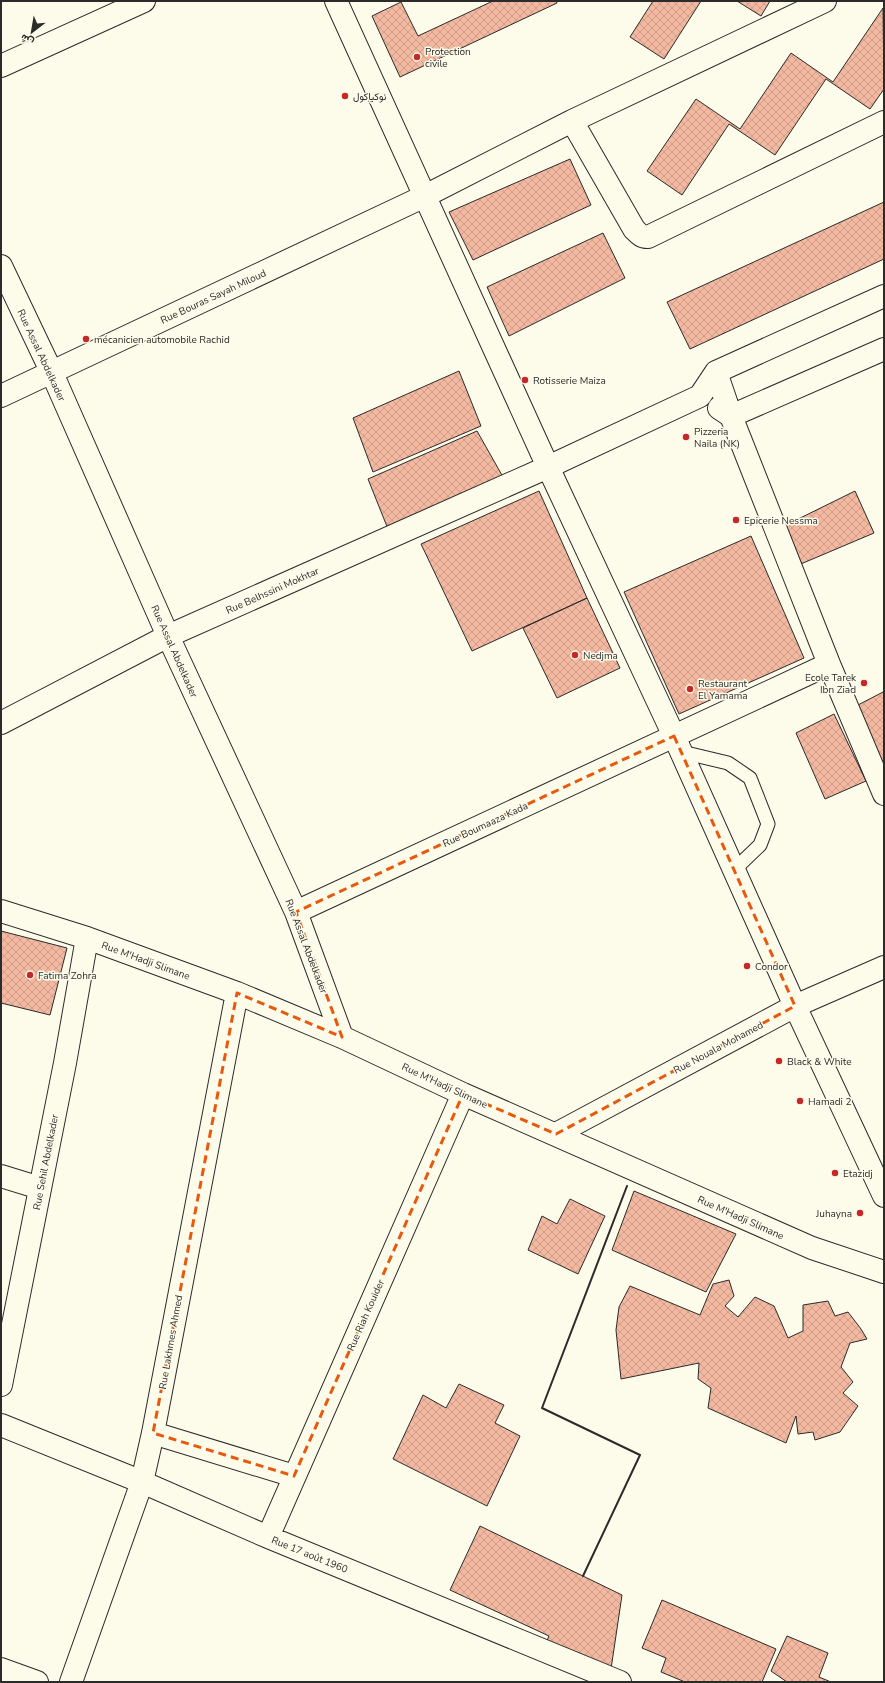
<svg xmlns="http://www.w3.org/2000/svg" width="885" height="1683" viewBox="0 0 885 1683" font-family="'Nunito Sans',Vazirmatn,sans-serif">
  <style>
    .building { fill: url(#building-cross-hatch); stroke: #2b2b2b }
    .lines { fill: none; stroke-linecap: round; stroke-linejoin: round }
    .service-casing { stroke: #2b2b2b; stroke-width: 15 }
    .minor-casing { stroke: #2b2b2b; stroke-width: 24 }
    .tertiary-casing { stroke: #2b2b2b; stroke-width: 24 }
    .primary-casing { stroke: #2b2b2b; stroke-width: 24 }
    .service { stroke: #fdfbea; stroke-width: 13 }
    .minor { stroke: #fdfbea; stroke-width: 22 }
    .tertiary { stroke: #fdfbea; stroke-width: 22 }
    .primary { stroke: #fdfbea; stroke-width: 22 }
    .wall { stroke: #2b2b2b; stroke-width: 2 }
    .marked { fill: none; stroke: #e8590c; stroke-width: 3; stroke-dasharray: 8 5; stroke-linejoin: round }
    .poi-dot { fill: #c62828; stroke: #fdfbea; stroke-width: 1.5 }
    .labels { text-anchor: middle; stroke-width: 3; stroke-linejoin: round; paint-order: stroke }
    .poi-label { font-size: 10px; fill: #2b2b2b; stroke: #fdfbea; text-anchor: start }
    .street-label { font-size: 10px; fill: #2b2b2b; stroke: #fdfbea }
  </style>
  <defs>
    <pattern id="building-cross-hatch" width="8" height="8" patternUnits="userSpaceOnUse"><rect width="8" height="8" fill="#f2b8a0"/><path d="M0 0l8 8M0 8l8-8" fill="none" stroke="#d09e8a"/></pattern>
  </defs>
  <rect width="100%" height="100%" fill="#fdfbea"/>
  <!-- building -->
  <path class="building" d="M493 1H556L557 3 400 77 372 16 401 2 418 36Z
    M653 1H701L664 59 630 37Z
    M737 1H770L761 16Z
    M883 8 884 89 870 109 826 79 775 155 729 124 682 195 647 171 696 99 740 129 791 53 833 82Z
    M570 159 591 205 473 260 449 212Z
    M884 202V259L690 349 667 302Z
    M603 233 625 278 509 336 487 287Z
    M459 371 481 426 373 472 353 418Z
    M477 431 503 477 388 529 368 479Z
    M539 491 587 598 472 651 421 544Z
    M855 491 874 533 796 566 778 529Z
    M751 536 804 658 679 714 624 592Z
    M587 598 620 668 557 698 523 628Z
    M883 692 884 693V766L858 705Z
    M834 714 866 781 825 799 796 733Z
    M1 931 67 948 50 1015 1 1003Z
    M634 1191 736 1234 706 1292 612 1250Z
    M570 1199 605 1216 578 1274 528 1250 542 1216 557 1224Z
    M729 1280 734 1296 725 1306 738 1317 755 1297 774 1306 788 1338 803 1331V1305L828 1301 835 1316 848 1312 861 1329 867 1339 850 1343 841 1367 853 1382 843 1393 858 1406 840 1432 815 1440 813 1432 798 1434 796 1416 786 1443 708 1408 711 1388 698 1379 699 1363 621 1379 616 1330 619 1307 630 1286 700 1315 713 1284Z
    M459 1384 504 1405 495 1423 520 1436 487 1506 393 1459 423 1395 446 1408Z
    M480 1526 622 1595 611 1669 545 1645 549 1636 450 1590Z
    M662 1600 776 1649 762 1682H685L661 1672 666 1658 642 1648Z
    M787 1636 828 1653 819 1677 831 1682H787L771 1671Z"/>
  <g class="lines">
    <!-- service casing -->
    <g class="service-casing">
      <path id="service" d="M682 752 728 763 750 778 768 824 760 845 734 870"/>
    </g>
    <!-- minor casing -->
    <g class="minor-casing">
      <path id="minor" d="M1 66 144 1
        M572 121 634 229C639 234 641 237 648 237L884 122
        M1 266 52 373 168 636 296 912 342 1037
        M716 372 731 416 829 664 884 794
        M1 396 425 196 572 121 825 1
        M719 408 731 416 884 349
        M1 723 168 636 548 467 700 396 716 372 884 296
        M1 911 87 938 237 993 342 1037 463 1094 812 1248 884 1272
        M296 912 829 664
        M556 1134 795 1006
        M1 1176 40 1188
        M1 1385 65 1063 87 938
        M1 1425 142 1482 268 1537 620 1682
        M153 1433 294 1476
        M268 1537 463 1094
        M1 1669 37 1682
        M71 1682 142 1482 153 1433 237 993"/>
    </g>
    <!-- tertiary casing -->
    <g class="tertiary-casing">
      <path id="tertiary" d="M795 1006 884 967"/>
    </g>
    <!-- primary casing -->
    <g class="primary-casing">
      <path id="primary" d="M336 1 548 467 674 736 795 1006 884 1196"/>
    </g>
    <!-- service -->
    <use href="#service" class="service"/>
    <!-- minor -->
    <use href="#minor" class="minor"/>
    <!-- tertiary -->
    <use href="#tertiary" class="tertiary"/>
    <!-- primary -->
    <use href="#primary" class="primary"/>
    <!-- wall -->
    <path class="wall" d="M583 1576 640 1455 542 1408 627 1186"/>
  </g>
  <!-- marked area -->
  <path class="marked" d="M674 736 795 1006 556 1134 463 1094 294 1476 153 1433 237 993 342 1037 296 912Z"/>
  <!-- markers -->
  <g class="poi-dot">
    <circle cx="417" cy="57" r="4"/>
    <circle cx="345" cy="96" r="4"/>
    <circle cx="86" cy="339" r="4"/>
    <circle cx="525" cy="380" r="4"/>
    <circle cx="686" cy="437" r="4"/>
    <circle cx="736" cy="520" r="4"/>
    <circle cx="575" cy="655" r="4"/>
    <circle cx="864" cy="683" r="4"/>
    <circle cx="690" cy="689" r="4"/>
    <circle cx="747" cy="966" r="4"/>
    <circle cx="30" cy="975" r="4"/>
    <circle cx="779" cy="1061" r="4"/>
    <circle cx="800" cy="1101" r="4"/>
    <circle cx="835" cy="1173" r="4"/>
    <circle cx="860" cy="1213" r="4"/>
  </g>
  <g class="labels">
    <!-- poi labels -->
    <g class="poi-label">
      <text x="425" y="55">Protection<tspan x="425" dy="12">civile</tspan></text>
      <text x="353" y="100">نوكياكول</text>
      <text x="94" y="343">mécanicien automobile Rachid</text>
      <text x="533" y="384">Rotisserie Maiza</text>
      <text x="694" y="435">Pizzeria<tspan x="694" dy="12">Naila (NK)</tspan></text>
      <text x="744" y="524">Epicerie Nessma</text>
      <text x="583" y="659">Nedjma</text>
      <text x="856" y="681" text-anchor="end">Ecole Tarek<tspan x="856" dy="12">Ibn Ziad</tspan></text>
      <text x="698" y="687">Restaurant<tspan x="698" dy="12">El Yamama</tspan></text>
      <text x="755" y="970">Condor</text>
      <text x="38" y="979">Fatima Zohra</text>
      <text x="787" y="1065">Black &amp; White</text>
      <text x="808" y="1105">Hamadi 2</text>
      <text x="843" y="1177">Etazidj</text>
      <text x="852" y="1217" text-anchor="end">Juhayna</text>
    </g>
    <!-- street labels -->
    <g class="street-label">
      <text transform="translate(213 296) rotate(-25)" y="4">Rue Bouras Sayah Miloud</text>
      <text transform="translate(42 355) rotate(65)" y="4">Rue Assal Abdelkader</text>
      <text transform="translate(272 590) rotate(-24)" y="4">Rue Belhssini Mokhtar</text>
      <text transform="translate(175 651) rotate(66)" y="4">Rue Assal Abdelkader</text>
      <text transform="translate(485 824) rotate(-25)" y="4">Rue Boumaaza Kada</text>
      <text transform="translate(307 946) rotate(69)" y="4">Rue Assal Abdelkader</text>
      <text transform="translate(146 960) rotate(20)" y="4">Rue M'Hadji Slimane</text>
      <text transform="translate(718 1047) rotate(-28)" y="4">Rue Nouala Mohamed</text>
      <text transform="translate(445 1085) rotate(25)" y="4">Rue M'Hadji Slimane</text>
      <text transform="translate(45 1162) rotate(-79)" y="4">Rue Sehil Abdelkader</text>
      <text transform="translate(741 1217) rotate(24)" y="4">Rue M'Hadji Slimane</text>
      <text transform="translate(365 1315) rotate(-66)" y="4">Rue Riah Kouider</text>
      <text transform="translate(170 1342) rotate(-80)" y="4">Rue Lakhmes Ahmed</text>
      <text transform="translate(310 1554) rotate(22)" y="4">Rue 17 août 1960</text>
    </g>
  </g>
  <!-- border -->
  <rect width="885" height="1683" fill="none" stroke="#2b2b2b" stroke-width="4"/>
  <!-- north arrow -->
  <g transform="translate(32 32) rotate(211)" stroke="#fdfbea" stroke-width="3" paint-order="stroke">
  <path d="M0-3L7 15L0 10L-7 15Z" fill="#2b2b2b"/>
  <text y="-6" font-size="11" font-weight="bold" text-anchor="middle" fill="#2b2b2b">ش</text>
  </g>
</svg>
